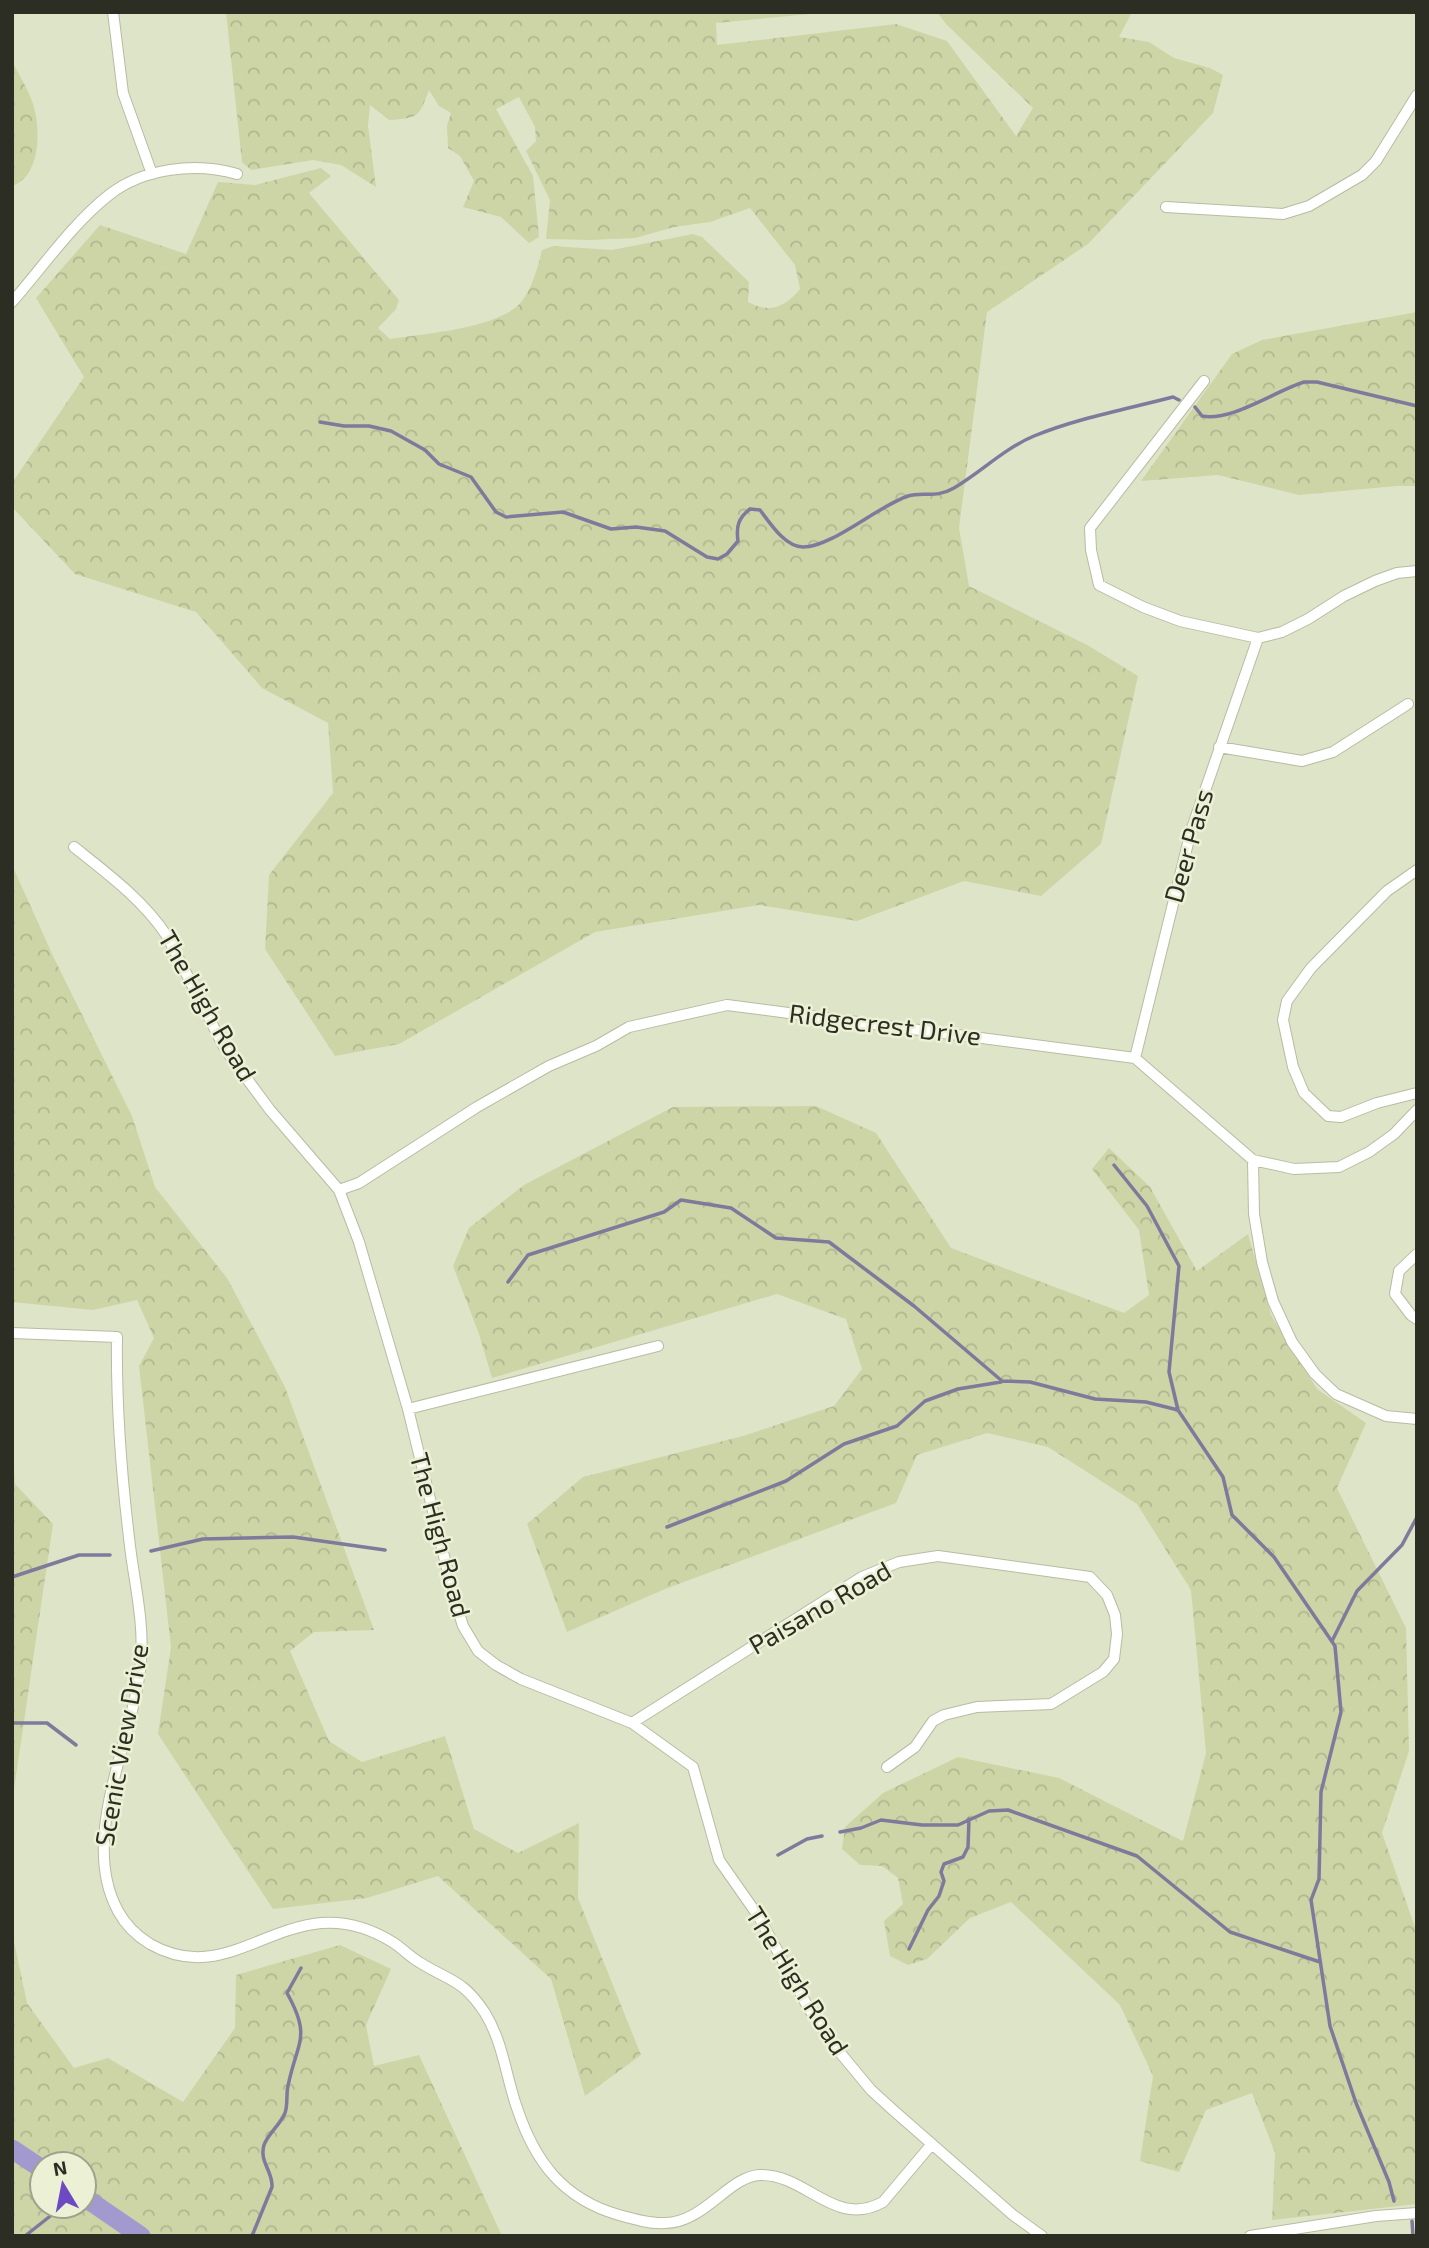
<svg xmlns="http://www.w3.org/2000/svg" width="1429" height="2248" viewBox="0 0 1429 2248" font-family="'Exo 2',sans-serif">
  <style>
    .forest { fill: url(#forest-crowns); fill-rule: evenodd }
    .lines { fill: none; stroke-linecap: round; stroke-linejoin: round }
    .stream { stroke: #7f799b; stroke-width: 3.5 }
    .river { stroke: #a299ce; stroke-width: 19 }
    .minor-casing { stroke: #b7bca2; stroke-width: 12 }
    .minor { stroke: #fff; stroke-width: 10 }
    .labels { text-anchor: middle; stroke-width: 5; stroke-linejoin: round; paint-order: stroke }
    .street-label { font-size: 26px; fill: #2c2e24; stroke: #ecf1d5 }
  </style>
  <defs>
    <pattern id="forest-crowns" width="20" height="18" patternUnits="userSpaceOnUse" patternTransform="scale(1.75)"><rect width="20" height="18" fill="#cdd5a6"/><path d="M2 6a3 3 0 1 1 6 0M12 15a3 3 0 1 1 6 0" fill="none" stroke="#b0b78f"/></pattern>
  </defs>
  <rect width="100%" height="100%" fill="#dee4c8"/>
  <!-- forest -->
  <path class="forest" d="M226 12H831L716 23 717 45 896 24 947 41 1016 136 1033 108 946 24 937 12H1132L1119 37 1149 42 1174 58 1210 68 1223 75 1213 113 1088 244 987 312 959 528 969 586 1089 646 1138 676 1101 844 1041 896 964 881 857 921 759 905 595 932 399 1044 335 1056 265 949 269 875 333 793 328 723 262 688 196 612 75 574 12 507V483L84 377 36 298 100 225 186 254 218 182 255 185 321 168 331 176 309 193 399 300 396 309 378 328 390 339C427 333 484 330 515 308 530 297 538 267 542 250L553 246 612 250 693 234 702 237 749 282 748 302C770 314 785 307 800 289L795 265 750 208 710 222 674 227 635 238 590 240 546 239 550 200 526 151 536 141 535 127 519 97 496 109 533 176 539 237 529 243 501 217 463 207 474 181 460 156 448 148 447 126 451 113 439 106 429 90C419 117 419 118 389 120L370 105 368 126 376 187 341 165 313 160 251 170 242 162Z
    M12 61C19 74 27 88 32 101 41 126 42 176 12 186Z
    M1417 312V486H1397L1299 495 1218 475 1141 481 1232 354 1262 340Z
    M12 865 53 956 132 1116 155 1187 227 1278 285 1387 374 1630 314 1632 290 1651 329 1741 362 1762 445 1736 474 1829 518 1853 579 1823 578 1898 641 2055 585 2096 551 1979 438 1876 367 1898 273 1909 158 1734 171 1647 139 1366 154 1338 137 1300 93 1310 12 1302Z
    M816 1106 876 1133 951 1248 1124 1313 1149 1295 1139 1230 1092 1169 1109 1148 1150 1187 1197 1271 1248 1234 1271 1315 1317 1389 1366 1423 1337 1488 1406 1628 1409 1751 1382 1833 1417 1933V2204L1272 2220 1275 2153 1252 2093 1206 2110 1179 2172 1140 2161 1153 2076 1120 2005 1011 1902 970 1918 927 1959 908 1965 890 1956 884 1921 903 1904 898 1878 882 1866 860 1865 842 1849 845 1827 883 1793 958 1757 1059 1778 1183 1841 1206 1753 1191 1590 1137 1504 1048 1447 987 1433 917 1455 896 1503 665 1589 567 1632 527 1524 583 1477 743 1436 834 1406 862 1369 846 1319 777 1294 492 1378 479 1334 453 1266 469 1228 524 1185 673 1107Z
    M12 1436 15 1484 53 1524 12 1803Z
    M12 1932 27 2003 74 2068 108 2058 183 2102 235 2028 236 1975 340 1945 391 1969 366 2025 374 2066 419 2055 502 2236H12ZM84 2164V2206H42V2164Z"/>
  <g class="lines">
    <!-- stream -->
    <path class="stream" d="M1195 407 1202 416C1231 422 1275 391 1304 382H1317L1417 406
      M320 422 344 426H369L391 431 425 450 439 464 471 477 496 512 506 517 563 512 611 529 636 527 665 531 707 557 718 559 727 554 738 541C736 527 738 518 750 509L760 510C770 523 785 547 803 547 832 547 878 506 908 496 924 491 935 499 954 488 981 472 1005 448 1034 436 1078 418 1127 409 1173 397L1179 400
      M1114 1165 1147 1206 1179 1266 1169 1372 1178 1410 1223 1477 1232 1515 1274 1557 1335 1646 1341 1712 1321 1792 1319 1879 1311 1900 1330 2026 1356 2103 1389 2182 1394 2201
      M508 1282 528 1255 664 1212 681 1200 731 1208 776 1238 829 1242 914 1306 1002 1381 1030 1382 1095 1399 1146 1402 1178 1410
      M667 1527 786 1481 844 1444 897 1426 925 1401 958 1389 1001 1382
      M151 1551 203 1539 293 1537 385 1550
      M12 1577 79 1555H110
      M1332 1641 1357 1591 1402 1545 1417 1517
      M12 1723H47L76 1745
      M840 1832 861 1828 881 1820 922 1825H958L989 1811 1008 1810 1137 1856 1230 1932 1320 1962
      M778 1855 807 1839 822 1836
      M909 1949 928 1910 939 1896 944 1881 941 1872 944 1864 963 1857 968 1847 969 1819
      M1412 2221 1413 2236
      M25 2236 63 2206
      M252 2236 272 2187C273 2171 259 2162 264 2145 268 2134 280 2125 285 2113 288 2105 286 2094 288 2086 297 2041 312 2038 287 1993L301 1968"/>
    <!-- river -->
    <path class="river" d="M12 2149 42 2169
      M84 2197 141 2236"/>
    <!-- minor casing -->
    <g class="minor-casing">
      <path id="minor" d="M113 12 123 93 152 174
        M1166 207 1283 214 1309 206 1362 175 1376 161 1417 95
        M12 302C42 268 73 223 109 195 143 168 196 162 237 174
        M1204 381 1090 528 1091 550 1099 585 1143 607 1180 621 1258 638 1282 632 1308 619 1344 596 1375 581 1397 573 1417 571
        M1219 747 1302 761 1333 752 1408 704
        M74 847C108 874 143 900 167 936L225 1049 270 1110 339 1190 359 1242 408 1409 454 1597 463 1626 478 1651 496 1665 521 1679 632 1723 693 1767 719 1860 759 1917 809 2009 837 2049 871 2090 893 2110 1013 2215 1042 2236
        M1417 870 1387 891 1311 968 1287 1001 1283 1020 1293 1067 1304 1093 1328 1116 1341 1117 1377 1103 1417 1093
        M1135 1058 1191 831 1258 638
        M1253 1160 1254 1214 1262 1262 1273 1301 1292 1342 1315 1374 1336 1394 1386 1416 1417 1419
        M339 1190 359 1183 477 1107 549 1066 596 1046 629 1027 727 1005 1135 1058 1253 1160 1294 1169 1339 1167 1369 1152 1394 1134 1417 1110
        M1417 1254 1399 1271 1395 1294 1411 1315 1417 1319
        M12 1333 117 1337C116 1409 122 1483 131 1554 136 1590 144 1625 141 1662 134 1739 78 1838 118 1911 125 1924 137 1936 150 1944 215 1981 259 1929 321 1923 347 1921 372 1929 394 1943 403 1949 410 1957 419 1962 449 1981 463 1979 485 2013 503 2042 506 2077 517 2108 535 2162 563 2199 619 2215 633 2219 650 2224 665 2223 704 2223 729 2176 760 2175 807 2174 834 2229 883 2202L931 2145
        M408 1409 658 1346
        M632 1723 862 1577 899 1562 938 1556 1090 1577 1107 1595 1115 1615 1117 1634 1114 1659 1103 1672 1051 1704 977 1707 944 1715 933 1721 915 1747 887 1767
        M1250 2236 1376 2216 1417 2213"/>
    </g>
    <!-- minor -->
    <use href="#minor" class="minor"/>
  </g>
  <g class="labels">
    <!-- street labels -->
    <g class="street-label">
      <text transform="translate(1189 846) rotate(-74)" y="9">Deer Pass</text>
      <text transform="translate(207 1006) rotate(60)" y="9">The High Road</text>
      <text transform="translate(885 1025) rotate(7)" y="9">Ridgecrest Drive</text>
      <text transform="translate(440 1535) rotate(75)" y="9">The High Road</text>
      <text transform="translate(820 1608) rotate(-30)" y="9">Paisano Road</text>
      <text transform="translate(122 1745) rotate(-80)" y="9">Scenic View Drive</text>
      <text transform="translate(797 1981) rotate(58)" y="9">The High Road</text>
    </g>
  </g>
  <!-- border -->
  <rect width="1429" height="2248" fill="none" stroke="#2c2e24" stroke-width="28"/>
  <!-- north arrow -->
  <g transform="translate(63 2185) rotate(350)"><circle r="33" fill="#ecf1d5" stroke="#9fa38e" stroke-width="2"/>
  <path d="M0-5L12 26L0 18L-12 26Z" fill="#6d4ac3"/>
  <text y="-10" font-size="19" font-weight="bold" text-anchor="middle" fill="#2c2e24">N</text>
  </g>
</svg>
